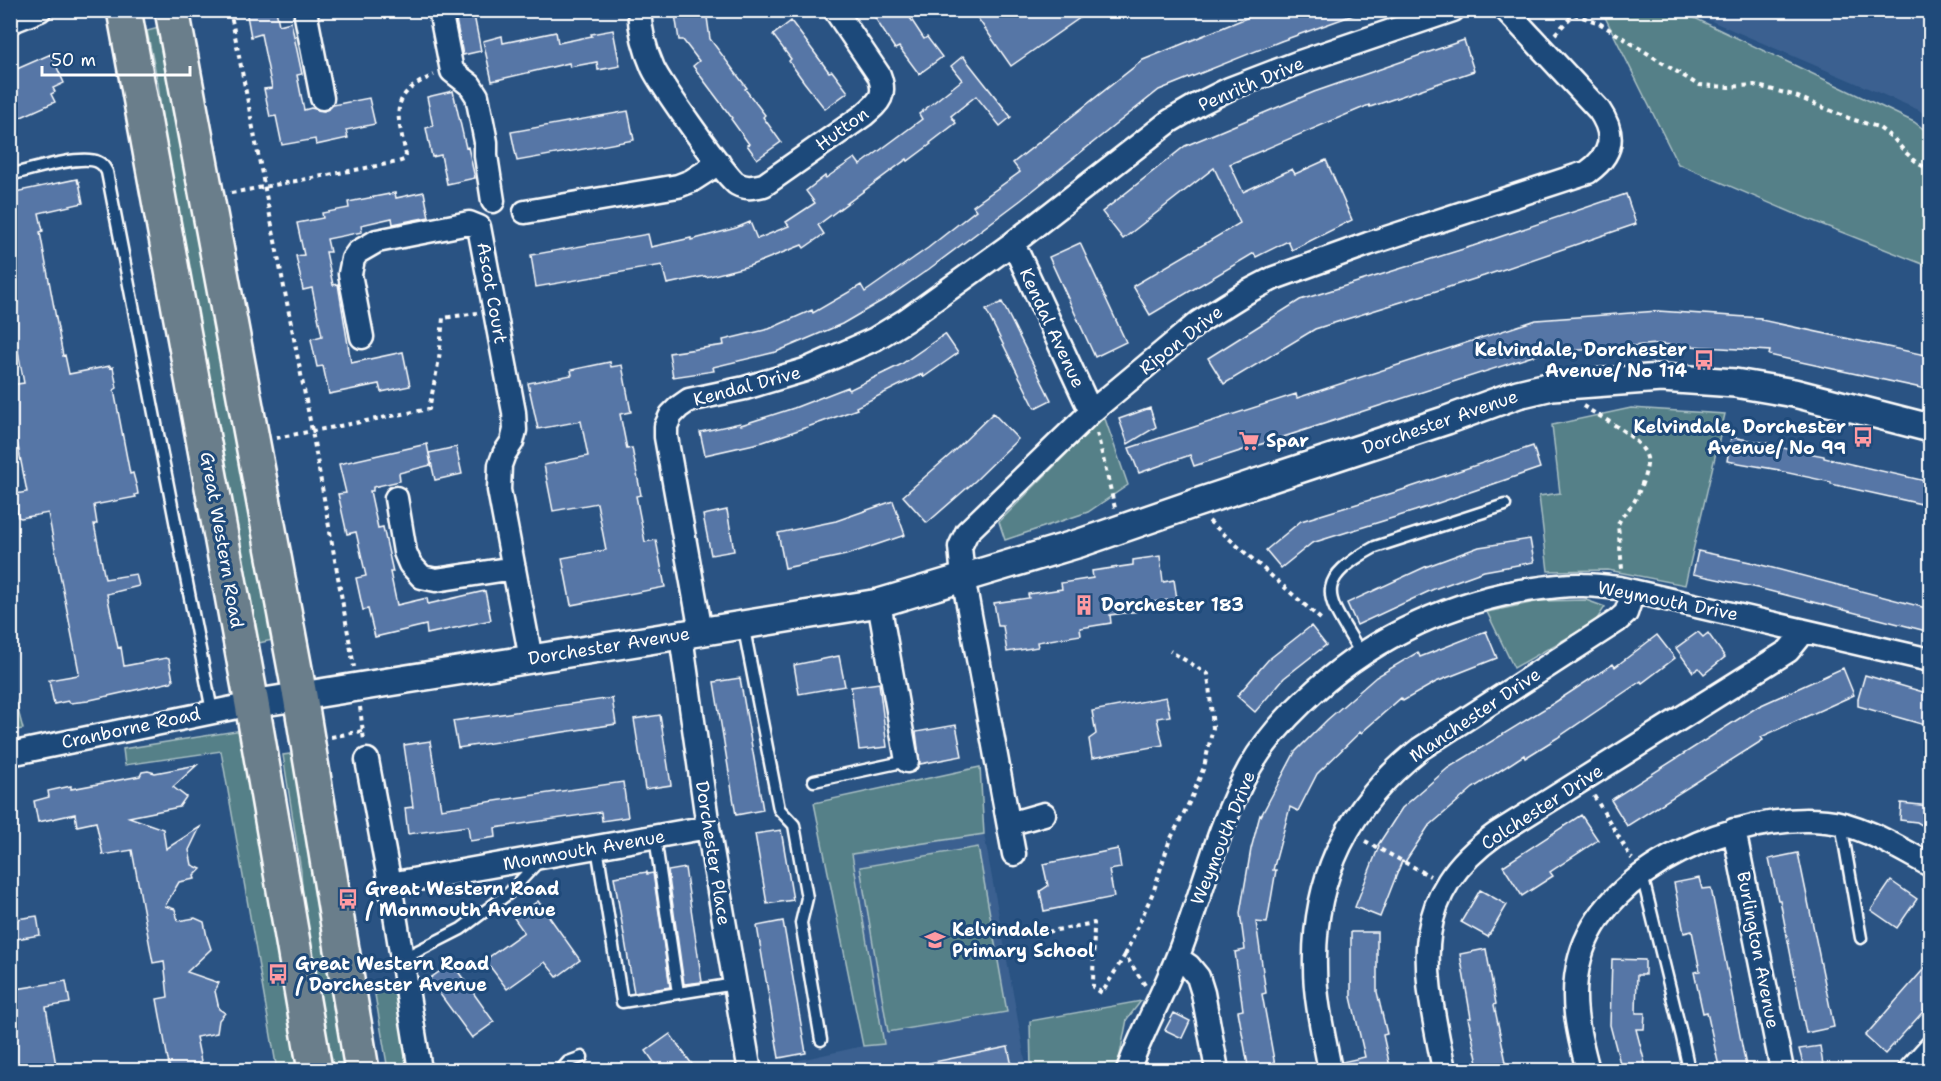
<svg xmlns="http://www.w3.org/2000/svg" width="1941" height="1081" viewBox="0 0 1941 1081" font-family="'Shantell Sans',sans-serif">
  <style>
    .built { fill: #3b6190 }
    .green { fill: #558088; stroke: #aac0c4; stroke-width: 1.5 }
    .building { fill: #5676a6; stroke: #fff; stroke-width: 1.5 }
    .lines { fill: none; stroke-linecap: round; stroke-linejoin: round }
    .service-casing { stroke: #fff; stroke-width: 15 }
    .minor-casing { stroke: #fff; stroke-width: 27 }
    .tertiary-casing { stroke: #fff; stroke-width: 32 }
    .primary-casing { stroke: #fff; stroke-width: 38 }
    .path { stroke: #fff; stroke-width: 4; stroke-dasharray: 4.5 4.5; stroke-linecap: butt }
    .service { stroke: #1f4a7a; stroke-width: 10 }
    .minor { stroke: #1f4a7a; stroke-width: 22 }
    .tertiary { stroke: #1f4a7a; stroke-width: 27 }
    .primary { stroke: #6b7e8b; stroke-width: 33 }
    .labels { text-anchor: middle; stroke-width: 6; stroke-linejoin: round; paint-order: stroke }
    .street-label { font-size: 18px; fill: #fff; stroke: #1f4a7a }
    .poi-label { font-size: 18px; font-weight: bold; fill: #fff; stroke: #1f4a7a; text-anchor: start }
  </style>
  <rect width="100%" height="100%" fill="#2a5383"/>
  <filter id="ink" filterUnits="userSpaceOnUse"><feTurbulence type="fractalNoise" baseFrequency=".0167" numOctaves="2"/><feDisplacementMap in="SourceGraphic" scale="12" xChannelSelector="R" yChannelSelector="G"/><feConvolveMatrix kernelMatrix="1 2 1 2 8 2 1 2 1" color-interpolation-filters="sRGB"/></filter>
  <g filter="url(#ink)">
    <!-- built -->
    <path class="built" d="M1688 11H1930V119L1919 110Z
      M984 834 1027 1070H769V1067L863 1046 884 1044 852 854Z"/>
    <!-- green -->
    <path class="green" d="M1602 11H1680L1914 122 1930 134V267L1793 213 1678 164Z
      M163 27 277 639 254 644 175 229 158 83 147 31Z
      M1631 408 1725 414 1685 585 1608 570 1548 571 1539 496 1560 493 1552 425Z
      M1104 416 1128 485 1088 512 1005 540 999 522Z
      M1586 600 1605 607 1595 622 1514 668 1487 612 1540 601Z
      M15 699 23 729 11 731V700Z
      M242 730 299 1070H277L221 751 125 765 123 749Z
      M297 753 345 1065 330 1067 306 953 301 871 283 755Z
      M980 767 984 834 852 854 884 1044 863 1046 814 803Z
      M978 847 1007 1012 888 1032 860 867Z
      M389 987 422 1035 430 1070H388L375 995Z
      M1141 1001 1127 1019 1117 1070H1031L1030 1021Z"/>
    <!-- building -->
    <path class="building" d="M246 10H276L279 25 291 22 302 74 297 75 304 110 311 108 324 111 333 105 369 98 375 124 346 130 348 138 316 145 315 139 282 145 276 116 270 117 264 89 272 88 261 34 251 37Z
      M454 10H473L481 51 463 55Z
      M706 10 710 39 747 88 745 89 765 115 763 117 781 142 757 159 747 145 749 144 731 119 732 118 693 66 699 61 683 40H679L675 14Z
      M870 10H905L924 39 927 37 942 57 919 74 899 47 895 49Z
      M972 10H1091L1011 66Z
      M1266 10H1359V13L1281 41 1159 90 1021 200 929 269 890 296 842 324 776 352 713 367 714 371 673 377 669 353 724 345 723 340 769 329 812 310 813 313 861 285 865 292 928 248 976 210 973 206 1020 172 1013 163 1143 60Z
      M791 21 829 72 832 71 848 92 825 109 804 82 789 61 791 59 773 35Z
      M613 30 620 66 598 70 597 62 570 67 569 63 492 81 483 41 502 36 503 43 556 32 558 43 592 36 591 34Z
      M1464 40 1474 71 1370 107 1369 105 1230 164 1243 192 1292 169 1295 174 1326 160 1352 220 1292 250 1288 241 1256 257 1254 253 1150 315 1133 286 1240 223 1214 168 1123 239 1102 212 1185 146 1314 92Z
      M51 54 64 83 53 88 55 92 51 94 55 102 10 122V72Z
      M963 56 1011 117 1000 126 976 96 951 116 956 123 930 143 931 144 908 161 907 159 818 225 824 234 804 248 802 245 749 266 706 277 705 276 667 284 662 265 536 287 531 255 648 234 651 247 691 238V240L736 228 750 222 757 239 789 226 786 222 815 203 806 191 825 176 826 178 855 158 860 165 922 119 919 114 962 80 951 66Z
      M453 91 466 148 468 147 475 178 447 184 441 155 432 157 426 128 433 126 427 97Z
      M628 111 634 140 517 161 511 132Z
      M77 179 78 183 79 182 83 203 39 213 43 231 40 232 63 356 65 355 69 374 110 366V368L113 367 117 388 114 390 130 474 133 473 137 488 138 494 135 495 136 497 94 505 97 524H94L105 579 136 574 139 586 107 594 118 648 121 647 124 666 166 658 169 659 173 680 171 682 90 700 88 701 70 703 68 701 54 704 49 680 78 675 79 672 48 513 21 518 18 517 15 496 16 494 27 492 10 406V385L24 383 10 309V193Z
      M424 192 429 217 393 224 392 218 361 225 362 232 327 239 330 252H326L333 285 338 284 351 363 403 352 410 386 381 392 379 384 329 394 323 366 317 367 311 339 322 336 312 288 303 290 296 256 304 255 297 223 323 218 322 213 349 208 348 202 395 193 396 198Z
      M1626 194 1636 224 1484 276 1315 329 1224 384 1208 358 1300 300 1473 246Z
      M1080 243 1126 342 1095 357 1049 257Z
      M1002 302 1051 400 1035 408 986 310Z
      M1658 311 1761 318V320L1930 356V367L1926 389 1769 355 1770 351 1657 344 1542 353 1194 466 1190 455 1139 473 1129 448 1296 394 1297 398 1536 320Z
      M945 334 958 353 924 377 922 374 856 407 857 409 822 422 763 442 705 455 700 432 740 423 741 425 794 408 848 387 849 390 900 365Z
      M610 362 611 367 622 365 631 412 620 414 627 449 632 448 641 495 636 496 645 542 656 540 665 587 571 605 562 558 606 550 597 503 553 511 544 465 588 456 581 421 538 429 528 383 572 375 571 370Z
      M1150 408 1156 427 1128 444 1119 419Z
      M993 413 1018 439 975 481 927 523 903 496 951 454Z
      M1731 437 1772 444V446L1824 456V458L1930 482 1926 505 1831 484V482L1779 471V470L1727 461Z
      M427 444 431 465 399 473 400 481 373 487V491H370L378 528 383 527 393 572H390L397 605 427 598 428 604 485 591 491 620 427 634 426 625 375 637 368 609 363 610 356 578 366 576 356 532 347 534 338 494 346 493 339 464Z
      M1533 446 1540 468 1415 511 1312 543 1281 568 1266 550 1301 521 1396 492Z
      M456 447 462 474 435 480 429 453Z
      M893 501 905 535 846 555 785 568 778 533 836 521Z
      M727 510 734 551 711 555 703 515Z
      M1530 539 1534 562 1484 571 1434 589 1357 625 1347 603 1425 567 1479 547Z
      M1698 551 1750 562 1930 609V632L1758 588 1693 574Z
      M1160 556 1163 582 1174 580 1177 599 1138 604 1139 611 1110 615 1111 623 1080 628 1081 635 1037 642 1038 647 1007 652 1003 626H998L994 603 1029 598 1028 594 1062 589 1061 583 1093 578 1092 571 1133 565V560Z
      M1311 626 1326 645 1284 678 1255 712 1237 696 1268 660Z
      M1486 631 1497 658 1436 682 1403 701 1401 698 1361 733 1360 732 1317 774 1298 811 1290 807 1273 870H1276L1267 923 1256 922 1266 993 1262 994 1276 1071H1249L1238 1011 1243 1010 1235 952 1245 950 1240 913 1251 849 1260 815 1261 816 1295 752 1327 720 1376 677 1418 652 1420 657Z
      M1698 632 1703 637 1708 633 1725 657 1704 674 1699 668 1693 672 1676 648Z
      M1657 635 1675 658 1642 683 1641 681 1557 738 1525 758 1524 755 1473 788 1428 827 1405 862 1402 861 1380 917 1355 907 1379 846 1378 845 1402 808 1448 768 1554 703 1613 664 1615 667Z
      M839 656 845 686 799 694 794 665Z
      M1843 668 1854 695 1761 737 1763 740 1627 826 1611 800 1759 706Z
      M1865 675 1930 694V706L1925 725 1858 706V699Z
      M740 678 763 810 736 815 714 682Z
      M879 683 887 747 859 750 851 687Z
      M1166 697 1170 716 1157 718 1163 745 1092 758 1089 739 1096 734 1092 711Z
      M612 698 616 724 458 748 453 721Z
      M660 715 671 785 645 789 634 719Z
      M956 725 962 756 920 764 916 732Z
      M430 741 441 809 623 782 628 817 602 821 601 812 495 828 496 837 470 841 468 826 408 834 405 808 413 807 404 745Z
      M197 765 173 787 186 797 179 807 129 817 163 829 166 849 200 827 189 850 192 865 201 869 194 876 195 879 179 882 165 906 175 909 178 921 195 918 204 922 207 937 211 949 187 972 219 983 215 991 219 1009 225 1013 219 1020 217 1033 196 1037 203 1071H170L157 999 168 997 164 961 153 963 132 850 103 855 96 822 77 826 75 814 38 822 34 801 49 797 48 791 71 786V789L140 776 142 772 148 771 155 773Z
      M1901 803 1930 806V830L1917 822 1900 820Z
      M1581 815 1598 840 1550 872 1553 876 1522 896 1503 866Z
      M781 830 793 900 767 904 755 834Z
      M1118 849 1121 868 1109 870 1114 897 1044 911 1040 891 1048 886 1043 864Z
      M1798 853 1834 1027 1806 1033 1780 900H1778L1769 859Z
      M685 868 702 982 684 984 668 871Z
      M647 872V874L653 873 670 987 634 993 614 877Z
      M1699 878 1702 889 1711 888 1747 1071H1720L1707 1012 1703 1013 1694 972 1700 971 1692 931 1684 933 1674 883Z
      M1891 881 1917 899 1897 928 1871 910Z
      M1480 890 1507 905 1488 937 1461 922Z
      M538 901 580 960 557 977 545 962 507 989 485 960 524 932 514 918Z
      M37 916 40 935 10 940V920Z
      M783 921 806 1053 779 1058 757 926Z
      M1351 932H1377V992L1387 1034 1383 1035 1391 1071H1343L1342 1062 1365 1057 1351 997Z
      M1486 949 1496 1004 1494 1005 1506 1062 1479 1068 1468 1018H1471L1460 954Z
      M1612 959 1645 960V975H1637L1636 1013H1645L1644 1029H1636L1647 1071H1622L1610 1025Z
      M1930 962V1004L1885 1054 1865 1036Z
      M452 963 494 1022 472 1038 429 979Z
      M66 981 70 1003 46 1007 57 1071H16L10 1042V990Z
      M1174 1013 1190 1021 1182 1038 1165 1030Z
      M670 1034 697 1071H660L646 1051Z
      M1820 1046 1824 1071H1805L1799 1049Z
      M1008 1047 1013 1071H930L929 1063Z"/>
    <g class="lines">
      <!-- service casing -->
      <g class="service-casing">
        <path id="service" d="M10 175C30 170 81 154 98 162 103 164 105 168 107 172L212 711
          M743 624 779 809 794 825 807 898 801 923 821 1040
          M1361 654C1330 599 1307 584 1375 547L1505 505
          M814 781 907 761
          M1841 824 1861 938
          M655 837 678 993
          M597 847 622 1002 735 984
          M1642 875 1682 1037 1689 1070
          M402 959 461 929 509 893 538 862
          M561 1070 568 1062 582 1057"/>
      </g>
      <!-- minor casing -->
      <g class="minor-casing">
        <path id="minor" d="M307 10 306 16 322 98
          M440 10 452 71 470 85 477 96 486 142V156L493 201
          M639 10C640 30 645 50 653 68 660 83 726 178 737 184 746 189 754 187 764 185L864 115C879 102 887 96 879 75L835 10
          M10 22 40 10
          M525 212 678 186 691 181 719 163
          M1013 243 1091 412
          M362 337 350 274 353 259 358 252 377 241 469 223 479 227 514 412 515 430 512 442 504 454 500 465 499 490 531 659
          M396 498 405 552 410 564 422 577 436 580 514 568
          M879 603 907 761
          M701 632 666 437V426L671 415 679 407 689 400 745 388 805 370 875 339 906 320 1013 243 1170 121 1199 104 1229 89 1297 63 1453 10
          M681 636 708 827 749 1066 748 1070
          M10 754 252 704
          M367 760 390 884 420 1070
          M1009 824 1044 814
          M1734 830 1782 1070
          M1014 854 963 577 960 547 967 532 1091 412 1199 322 1247 292 1274 278 1368 244 1588 172C1613 154 1616 135 1599 110L1506 10
          M390 884 708 827
          M1177 958 1189 966 1198 977 1203 993 1217 1070
          M1128 1070C1142 1032 1162 996 1177 958 1202 896 1217 826 1250 767 1264 743 1284 720 1304 701 1364 643 1439 606 1520 591 1540 588 1562 584 1583 585 1595 585 1607 587 1619 588L1930 660
          M1330 1070C1324 1037 1315 1001 1315 967 1313 876 1349 805 1420 749L1617 621 1626 613 1633 592
          M1444 1070C1426 975 1403 900 1496 834L1788 651 1798 639 1801 630
          M1588 1070C1578 1033 1569 997 1580 958 1604 867 1739 812 1826 821 1861 824 1900 849 1930 865
          M1910 1070 1930 1048"/>
      </g>
      <!-- tertiary casing -->
      <g class="tertiary-casing">
        <path id="tertiary" d="M252 704 879 603 1080 543 1190 505 1447 420 1518 394 1552 386 1661 378 1735 383 1794 393 1930 428"/>
      </g>
      <!-- primary casing -->
      <g class="primary-casing">
        <path id="primary" d="M124 10 252 704 315 1070
          M172 10 300 696 362 1070"/>
      </g>
      <!-- path -->
      <path class="path" d="M230 10 312 431 354 667
        M1574 14 1599 23 1698 85 1729 87 1754 85 1793 95 1851 119 1878 127 1894 139 1905 152 1919 164 1930 170
        M1555 34 1574 14 1573 10
        M231 193 398 162 404 160 406 155C398 114 386 96 434 75
        M1583 406C1600 417 1642 437 1647 458 1649 468 1639 493 1634 502 1629 510 1621 515 1618 525L1622 569
        M1097 433 1115 508
        M276 438 429 409 439 359 443 318 477 313
        M1209 521 1323 621
        M360 707 364 741
        M331 737 362 731
        M1594 796 1632 859
        M1365 841 1430 876
        M1030 935 1094 923 1093 987 1102 993 1125 955 1145 985
        M1125 955 1154 890 1169 842 1191 799 1204 767 1213 728 1208 674 1170 651"/>
      <!-- service -->
      <use href="#service" class="service"/>
      <!-- minor -->
      <use href="#minor" class="minor"/>
      <!-- tertiary -->
      <use href="#tertiary" class="tertiary"/>
      <!-- primary -->
      <use href="#primary" class="primary"/>
    </g>
  </g>
  <!-- icons -->
  <defs>
    <g id="bus-bare" transform="scale(1.62)"><path d="M-5-6H5V4H4V6H2V4H-2V6H-4V4H-5ZM-3.5-4V0h7V-4ZM-3.5 1.2v1.5H-2V1.2ZM2 1.2v1.5H3.5V1.2Z" fill="#ff9aa2" stroke="#1f4a7a" stroke-width="2.5" paint-order="stroke"/></g>
    <g id="supermarket-bare" transform="scale(1.62)"><path d="M-6-5.5h2.5l.6 2H6L4.5 2H-2.5L-4.4-4H-6ZM-1.5 3.2a1.3 1.3 0 1 0 .1 0ZM3 3.2a1.3 1.3 0 1 0 .1 0Z" fill="#ff9aa2" stroke="#1f4a7a" stroke-width="2.5" paint-order="stroke"/></g>
    <g id="building-bare" transform="scale(1.62)"><path d="M-4-6H4V6H1V3H-1V6H-4ZM-2.5-4.3h1.7v1.8h-1.7ZM.8-4.3h1.7v1.8H.8ZM-2.5-1h1.7V.8h-1.7ZM.8-1h1.7V.8H.8Z" fill="#ff9aa2" stroke="#1f4a7a" stroke-width="2.5" paint-order="stroke"/></g>
    <g id="school-bare" transform="scale(1.62)"><path d="M0-5L7-2L0 1L-7-2ZM-4 1L0 2.5L4 1V4Q0 6-4 4Z" fill="#ff9aa2" stroke="#1f4a7a" stroke-width="2.5" paint-order="stroke"/></g>
  </defs>
  <g fill-rule="evenodd">
    <use href="#bus-bare" x="1704" y="360"/>
    <use href="#bus-bare" x="1863" y="437"/>
    <use href="#supermarket-bare" x="1249" y="441"/>
    <use href="#building-bare" x="1084" y="605"/>
    <use href="#bus-bare" x="348" y="899"/>
    <use href="#school-bare" x="935" y="940"/>
    <use href="#bus-bare" x="278" y="974"/>
  </g>
  <g class="labels">
    <!-- street labels -->
    <g class="street-label">
      <text transform="translate(1251 84) rotate(-23)" y="6">Penrith Drive</text>
      <text transform="translate(842 129) rotate(-36)" y="6">Hutton</text>
      <text transform="translate(492 293) rotate(80)" y="6">Ascot Court</text>
      <text transform="translate(1052 328) rotate(65)" y="6">Kendal Avenue</text>
      <text transform="translate(1181 340) rotate(-38)" y="6">Ripon Drive</text>
      <text transform="translate(747 386) rotate(-15)" y="6">Kendal Drive</text>
      <text transform="translate(1440 422) rotate(-19)" y="6">Dorchester Avenue</text>
      <text transform="translate(222 540) rotate(80)" y="6">Great Western Road</text>
      <text transform="translate(1668 601) rotate(11)" y="6">Weymouth Drive</text>
      <text transform="translate(609 646) rotate(-9)" y="6">Dorchester Avenue</text>
      <text transform="translate(1475 715) rotate(-34)" y="6">Manchester Drive</text>
      <text transform="translate(131 728) rotate(-12)" y="6">Cranborne Road</text>
      <text transform="translate(1542 807) rotate(-33)" y="6">Colchester Drive</text>
      <text transform="translate(1223 838) rotate(-68)" y="6">Weymouth Drive</text>
      <text transform="translate(584 850) rotate(-10)" y="6">Monmouth Avenue</text>
      <text transform="translate(713 853) rotate(81)" y="6">Dorchester Place</text>
      <text transform="translate(1758 950) rotate(79)" y="6">Burlington Avenue</text>
    </g>
    <!-- poi labels -->
    <g class="poi-label">
      <text x="1687" y="356" text-anchor="end">Kelvindale, Dorchester<tspan x="1687" dy="21">Avenue/ No 114</tspan></text>
      <text x="1846" y="433" text-anchor="end">Kelvindale, Dorchester<tspan x="1846" dy="21">Avenue/ No 99</tspan></text>
      <text x="1266" y="447">Spar</text>
      <text x="1101" y="611">Dorchester 183</text>
      <text x="365" y="895">Great Western Road<tspan x="365" dy="21">/ Monmouth Avenue</tspan></text>
      <text x="952" y="936">Kelvindale<tspan x="952" dy="21">Primary School</tspan></text>
      <text x="295" y="970">Great Western Road<tspan x="295" dy="21">/ Dorchester Avenue</tspan></text>
    </g>
  </g>
  <!-- margin -->
  <rect width="1941" height="1081" fill="none" stroke="#1f4a7a" stroke-width="36"/>
  <rect x="18" y="18" width="1905" height="1045" fill="none" stroke="#fff" stroke-width="2" filter="url(#ink)"/>
  <!-- scale -->
  <path d="M42 66v9h148v-9" fill="none" stroke="#ffffff" stroke-width="3"/>
  <text x="51" y="66" font-size="18" fill="#ffffff" stroke="#1f4a7a" stroke-width="4.5" paint-order="stroke">50 m</text>
</svg>
